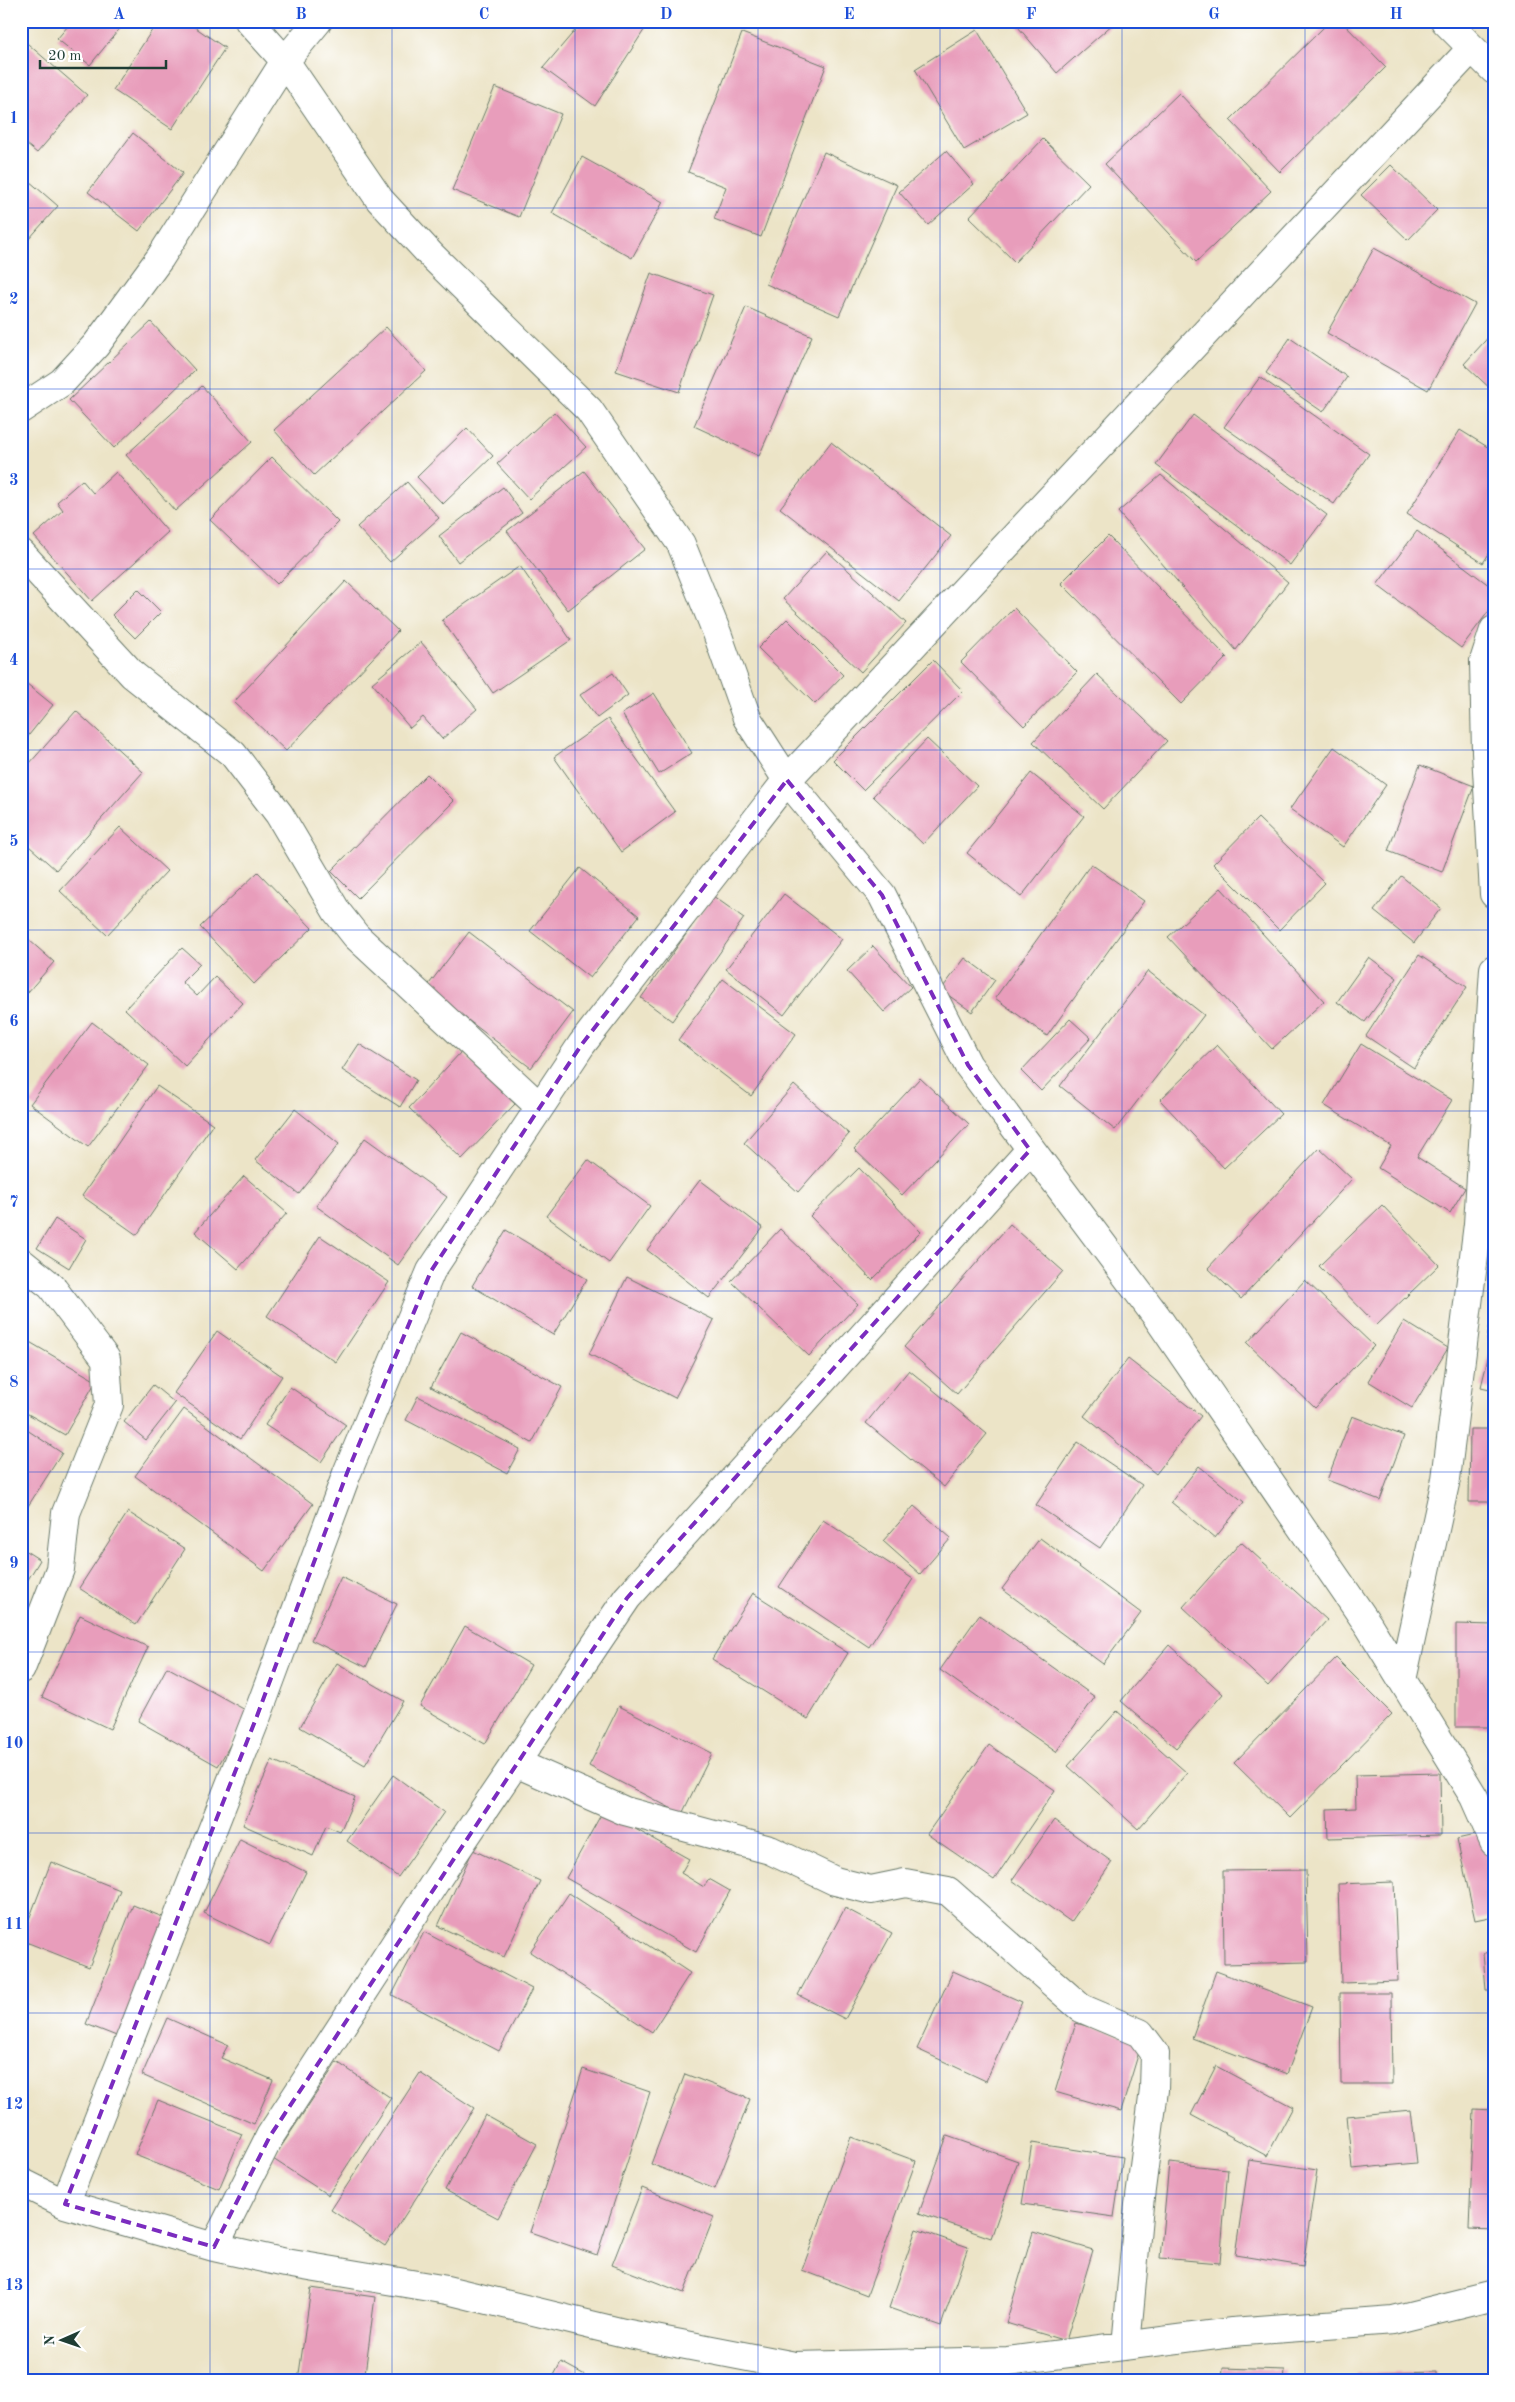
<svg xmlns="http://www.w3.org/2000/svg" width="1515" height="2402" viewBox="0 0 1515 2402" font-family="'Old Standard TT',serif">
  <style>
    .building { fill: #e89dbb }
    .lines { fill: none; stroke-linecap: round; stroke-linejoin: round }
    .minor-casing { stroke: #677767; stroke-width: 30 }
    .minor { stroke: #fff; stroke-width: 28 }
    .marked { fill: none; stroke: #7b2cbf; stroke-width: 4; stroke-dasharray: 10 6; stroke-linejoin: round }
    .grid { fill: none; stroke: #1d4ed8; stroke-width: 1; stroke-opacity: 0.55 }
    .neatline { fill: none; stroke: #1d4ed8; stroke-width: 2 }
    .grid-label { font-size: 16px; text-anchor: middle; font-weight: bold; fill: #1d4ed8 }
  </style>
  <rect width="100%" height="100%" fill="#fff"/>
  <filter id="ink" filterUnits="userSpaceOnUse"><feTurbulence type="fractalNoise" baseFrequency=".02" numOctaves="2"/><feDisplacementMap in="SourceGraphic" scale="10" xChannelSelector="R" yChannelSelector="G"/><feConvolveMatrix kernelMatrix="1 2 1 2 8 2 1 2 1" color-interpolation-filters="sRGB"/></filter>
  <filter id="wash" filterUnits="userSpaceOnUse"><feTurbulence type="fractalNoise" baseFrequency=".0096" numOctaves="4" result="noise"/><feDisplacementMap in="SourceGraphic" scale="20" xChannelSelector="R" yChannelSelector="G"/><feGaussianBlur stdDeviation="1.12" result="paint"/><feColorMatrix in="noise" values="0 0 0 0 0 0 0 0 0 0 0 0 0 0 0 0 0 1.4 0 .05"/><feComposite in="paint" operator="in"/></filter>
  <g filter="url(#wash)">
    <rect width="100%" height="100%" fill="#ece4c7"/>
    <g id="blocks">
      <!-- building -->
      <path class="building" d="M62 21H126L90 65 57 39 68 26Z
        M158 21H186L225 48 172 129 113 90Z
        M583 21H650L595 106 543 68Z
        M1013 21H1112L1114 23 1057 73Z
        M1330 21H1341L1386 67 1280 172 1230 120Z
        M977 30 1027 113 964 150 915 69Z
        M742 33 826 66 761 237 714 219 726 187 688 172Z
        M21 38 87 95 37 153 21 140Z
        M495 87 561 114 519 217 452 190Z
        M1179 93 1271 191 1196 262 1105 164Z
        M133 133 183 173 139 231 88 192Z
        M1043 139 1089 184 1015 262 969 217Z
        M946 151 974 184 928 225 899 192Z
        M824 152 897 185 839 316 766 284Z
        M582 157 663 202 632 258 552 213Z
        M1391 165 1437 210 1408 240 1361 195Z
        M21 174 58 206 21 248Z
        M1374 248 1475 304 1428 390 1327 333Z
        M651 273 713 295 679 392 616 371Z
        M746 307 812 336 759 456 694 426Z
        M151 322 195 370 114 448 69 400Z
        M386 327 426 371 314 475 274 430Z
        M1494 331V392L1464 364Z
        M1290 338 1347 377 1323 412 1266 373Z
        M1260 377 1369 454 1334 504 1224 427Z
        M202 386 252 442 175 511 126 455Z
        M554 412 586 447 529 499 497 464Z
        M1193 415 1327 515 1290 565 1156 465Z
        M467 428 493 456 443 504 417 477Z
        M1460 430 1494 451V546L1483 563 1407 514Z
        M831 442 951 536 899 601 780 508Z
        M272 457 338 522 277 584 210 520Z
        M584 471 645 549 568 610 507 531Z
        M116 472 168 532 92 601 34 536 63 510 57 502 82 480 93 493Z
        M1161 475 1288 582 1236 650 1118 512Z
        M407 482 439 518 390 562 357 527Z
        M503 487 522 513 458 562 439 536Z
        M1417 531 1494 589V604L1461 648 1377 585Z
        M1108 536 1227 657 1181 704 1061 583Z
        M827 551 906 623 861 672 783 599Z
        M520 566 571 640 493 693 442 620Z
        M346 581 398 631 286 751 234 702Z
        M138 589 161 612 135 638 112 615Z
        M1014 608 1077 672 1024 726 961 662Z
        M787 619 843 675 815 704 758 648Z
        M421 642 477 709 442 739 423 717 410 728 372 683Z
        M933 660 963 691 863 790 833 760Z
        M613 673 628 695 597 718 580 695Z
        M1097 674 1167 741 1103 809 1033 742Z
        M21 679 53 705 21 745Z
        M654 693 692 753 659 774 622 714Z
        M76 711 143 772 56 870 21 839V773Z
        M608 719 675 812 621 852 554 757Z
        M927 739 977 786 923 844 873 796Z
        M1334 747 1386 785 1343 847 1290 809Z
        M1420 765 1474 786 1442 872 1388 851Z
        M1031 773 1084 816 1021 897 967 853Z
        M427 774 454 801 358 898 331 871Z
        M1258 818 1325 883 1279 930 1213 864Z
        M120 827 167 871 107 935 60 891Z
        M1091 864 1144 901 1047 1036 995 998Z
        M580 868 639 916 590 978 530 931Z
        M258 872 312 928 254 984 200 927Z
        M1401 876 1441 908 1414 943 1374 911Z
        M1221 888 1324 1001 1272 1049 1168 937Z
        M784 894 842 939 784 1015 726 969Z
        M713 896 744 918 672 1021 641 998Z
        M469 932 573 1012 531 1068 426 988Z
        M21 933 54 962 21 1000Z
        M873 946 911 987 884 1012 847 971Z
        M182 948 200 964 182 982 197 996 215 977 243 1003 185 1066 125 1009Z
        M1419 955 1467 987 1414 1068 1366 1036Z
        M1369 957 1397 978 1365 1022 1337 1002Z
        M965 958 995 980 972 1012 941 990Z
        M1148 971 1204 1015 1115 1130 1060 1086Z
        M723 979 796 1034 751 1096 678 1040Z
        M1070 1019 1091 1038 1041 1091 1021 1071Z
        M92 1022 149 1065 88 1147 30 1104Z
        M359 1044 416 1080 400 1107 342 1070Z
        M1361 1044 1452 1100 1417 1157 1465 1188 1450 1213 1378 1168 1391 1146 1324 1105Z
        M1217 1045 1281 1114 1224 1168 1160 1100Z
        M461 1052 515 1104 462 1159 409 1108Z
        M920 1078 969 1124 902 1195 854 1149Z
        M794 1085 849 1134 798 1192 744 1143Z
        M157 1086 213 1124 137 1235 82 1196Z
        M295 1109 339 1144 299 1194 255 1160Z
        M365 1138 447 1197 398 1265 316 1206Z
        M1319 1148 1352 1179 1241 1299 1208 1268Z
        M588 1160 650 1206 609 1263 546 1216Z
        M859 1168 921 1232 872 1280 810 1216Z
        M244 1176 287 1213 238 1269 195 1232Z
        M700 1180 763 1228 709 1298 647 1250Z
        M1382 1205 1439 1265 1377 1325 1319 1266Z
        M55 1219 86 1239 69 1268 37 1248Z
        M1010 1224 1063 1271 957 1394 904 1347Z
        M780 1229 858 1304 809 1356 731 1281Z
        M506 1230 587 1279 553 1335 472 1286Z
        M320 1236 389 1282 336 1362 267 1316Z
        M627 1277 714 1320 675 1398 589 1354Z
        M1305 1280 1374 1346 1315 1408 1247 1343Z
        M1493 1306H1494V1341L1487 1340Z
        M1404 1321 1448 1348 1412 1408 1368 1381Z
        M217 1331 282 1376 240 1439 174 1393Z
        M461 1332 562 1387 532 1443 431 1387Z
        M21 1337 96 1381 65 1435 21 1410Z
        M1490 1350 1494 1351V1390L1481 1387Z
        M1128 1359 1201 1416 1156 1474 1084 1416Z
        M909 1370 987 1434 944 1487 866 1423Z
        M153 1385 175 1403 146 1440 124 1422Z
        M290 1387 346 1425 321 1462 265 1425Z
        M418 1396 520 1449 507 1473 406 1420Z
        M184 1409 313 1504 264 1571 135 1476Z
        M1352 1416 1404 1436 1380 1500 1327 1480Z
        M21 1426 62 1453 21 1517Z
        M1470 1429H1494V1502H1469Z
        M1078 1442 1142 1485 1100 1548 1036 1505Z
        M1199 1466 1244 1502 1215 1538 1171 1502Z
        M914 1506 951 1538 920 1574 883 1541Z
        M128 1512 185 1549 136 1625 79 1588Z
        M823 1520 913 1579 869 1647 779 1587Z
        M1040 1538 1141 1613 1103 1664 1002 1589Z
        M1241 1542 1327 1620 1268 1686 1183 1607Z
        M21 1548 40 1560 21 1591Z
        M341 1577 397 1604 366 1667 311 1640Z
        M753 1593 848 1653 808 1719 712 1659Z
        M80 1615 148 1647 110 1729 42 1697Z
        M979 1615 1095 1697 1056 1752 940 1670Z
        M1456 1624 1494 1625V1727H1456Z
        M465 1626 531 1665 485 1744 420 1706Z
        M1169 1645 1223 1694 1176 1748 1121 1701Z
        M1336 1658 1392 1714 1290 1818 1234 1763Z
        M337 1663 403 1701 365 1765 300 1727Z
        M167 1667 249 1712 218 1766 138 1721Z
        M619 1706 712 1753 682 1814 589 1766Z
        M1117 1711 1187 1773 1138 1829 1068 1766Z
        M989 1745 1055 1790 994 1880 927 1834Z
        M272 1760 355 1797 340 1832 326 1826 313 1856 243 1825Z
        M1440 1773 1441 1835 1328 1838 1327 1809 1356 1808 1355 1775Z
        M393 1775 444 1812 398 1877 347 1841Z
        M603 1811 689 1859 681 1873 704 1887 709 1879 730 1891 696 1952 566 1878Z
        M1054 1820 1112 1862 1071 1922 1012 1880Z
        M1488 1832 1494 1859V1916L1475 1920 1457 1839Z
        M240 1839 306 1872 270 1945 204 1913Z
        M473 1850 540 1881 504 1957 438 1926Z
        M51 1862 120 1890 89 1967 21 1940Z
        M1306 1870 1308 1962 1224 1964 1223 1871Z
        M1394 1882 1398 1981 1341 1983 1338 1884Z
        M569 1893 690 1973 652 2032 530 1952Z
        M133 1905 170 1920 124 2039 86 2024Z
        M845 1908 892 1933 845 2019 798 1995Z
        M424 1932 532 1989 499 2051 392 1995Z
        M1494 1952V1990H1486L1483 1953Z
        M953 1971 1022 2002 986 2081 917 2049Z
        M1216 1971 1312 2007 1287 2074 1192 2038Z
        M1340 1993H1391L1392 2084H1341Z
        M167 2018 228 2045 221 2058 273 2080 254 2124 142 2075Z
        M1076 2023 1142 2042 1121 2111 1055 2092Z
        M337 2062 391 2098 328 2195 273 2159Z
        M1216 2066 1293 2107 1267 2156 1191 2115Z
        M583 2069 650 2092 597 2255 530 2232Z
        M420 2073 474 2108 385 2246 331 2210Z
        M685 2074 750 2099 715 2189 651 2164Z
        M158 2100 242 2134 219 2189 135 2155Z
        M1411 2110 1417 2163 1352 2169 1347 2116Z
        M1474 2110 1494 2111V2230L1469 2229Z
        M485 2115 537 2144 498 2218 445 2190Z
        M947 2136 1018 2161 991 2238 919 2213Z
        M851 2137 916 2161 867 2295 802 2270Z
        M1032 2143 1123 2157 1114 2217 1022 2204Z
        M1249 2160 1317 2170 1303 2266 1235 2255Z
        M1169 2163 1228 2169 1220 2263 1160 2258Z
        M642 2188 714 2217 684 2293 612 2265Z
        M916 2229 968 2247 941 2326 889 2308Z
        M1033 2232 1093 2250 1066 2341 1006 2323Z
        M311 2288 375 2297 364 2381H298Z
        M561 2362 585 2375 582 2381H551Z
        M1223 2368 1285 2370 1284 2381H1222Z
        M1437 2372V2381H1356V2374Z
        M1350 2378V2381H1316V2379Z"/>
    </g>
  </g>
  <g filter="url(#ink)">
    <use href="#blocks" fill-opacity="0" stroke="#677767" stroke-width="1"/>
    <g class="lines">
      <!-- minor casing -->
      <g class="minor-casing">
        <path id="minor" d="M249 21 285 61 380 200 431 255 589 410 681 544 717 633 747 718 787 780 882 895 968 1065 1157 1317 1369 1626 1474 1797 1494 1842
          M1445 21 1494 70
          M21 409 62 382 96 345 160 258 285 61 318 21
          M21 553 133 675 233 754 279 814 337 912 356 936 540 1107
          M1494 630 1484 661 1486 752 1494 894
          M21 1262 51 1286 106 1359 109 1405 66 1513 60 1569 21 1669
          M1402 1680 1446 1479 1478 1224 1494 969
          M516 1763 625 1811 770 1850 835 1881 871 1890 905 1883 948 1891 1081 2008 1140 2033 1155 2053 1154 2090 1139 2205 1126 2346
          M21 2182 65 2204 214 2247 286 2263 447 2290 624 2333 795 2366 1008 2361 1232 2332 1393 2320 1494 2295
          M65 2204 257 1716 347 1473 431 1271 582 1044 787 780 1472 48
          M214 2247 270 2136 441 1873 627 1598 1030 1150"/>
      </g>
      <!-- minor -->
      <use href="#minor" class="minor"/>
    </g>
  </g>
  <!-- marked area -->
  <path class="marked" d="M787 780 882 895 968 1065 1030 1150 627 1598 270 2136 214 2247 65 2204 257 1716 347 1473 431 1271 582 1044Z"/>
  <!-- grid -->
  <path class="grid" d="M210 21V2381M392 21V2381M575 21V2381M758 21V2381M940 21V2381M1122 21V2381M1305 21V2381M21 208H1494M21 389H1494M21 569H1494M21 750H1494M21 930H1494M21 1111H1494M21 1291H1494M21 1472H1494M21 1652H1494M21 1833H1494M21 2013H1494M21 2194H1494"/>
  <!-- margin -->
  <rect width="1515" height="2402" fill="none" stroke="#fff" stroke-width="55"/>
  <!-- north arrow -->
  <g transform="translate(62 2340) rotate(268)" stroke="#ffffff" stroke-width="4" paint-order="stroke">
  <path d="M0-4L9 19L0 12L-9 19Z" fill="#1f3d34"/>
  <text y="-8" font-size="14" font-weight="bold" text-anchor="middle" fill="#1f3d34">N</text>
  </g>
  <!-- scale -->
  <path d="M40 60v8h126v-8" fill="none" stroke="#1f3d34" stroke-width="2.5"/>
  <text x="48" y="60" font-size="15" fill="#1f3d34" stroke="#ffffff" stroke-width="4" paint-order="stroke">20 m</text>
  <rect x="28" y="28" width="1460" height="2346" class="neatline"/>
  <g class="grid-label">
    <text x="119" y="19">A</text>
    <text x="301" y="19">B</text>
    <text x="484" y="19">C</text>
    <text x="666" y="19">D</text>
    <text x="849" y="19">E</text>
    <text x="1031" y="19">F</text>
    <text x="1214" y="19">G</text>
    <text x="1396" y="19">H</text>
    <text x="14" y="123">1</text>
    <text x="14" y="304">2</text>
    <text x="14" y="485">3</text>
    <text x="14" y="665">4</text>
    <text x="14" y="846">5</text>
    <text x="14" y="1026">6</text>
    <text x="14" y="1207">7</text>
    <text x="14" y="1387">8</text>
    <text x="14" y="1568">9</text>
    <text x="14" y="1748">10</text>
    <text x="14" y="1929">11</text>
    <text x="14" y="2109">12</text>
    <text x="14" y="2290">13</text>
  </g>
</svg>
